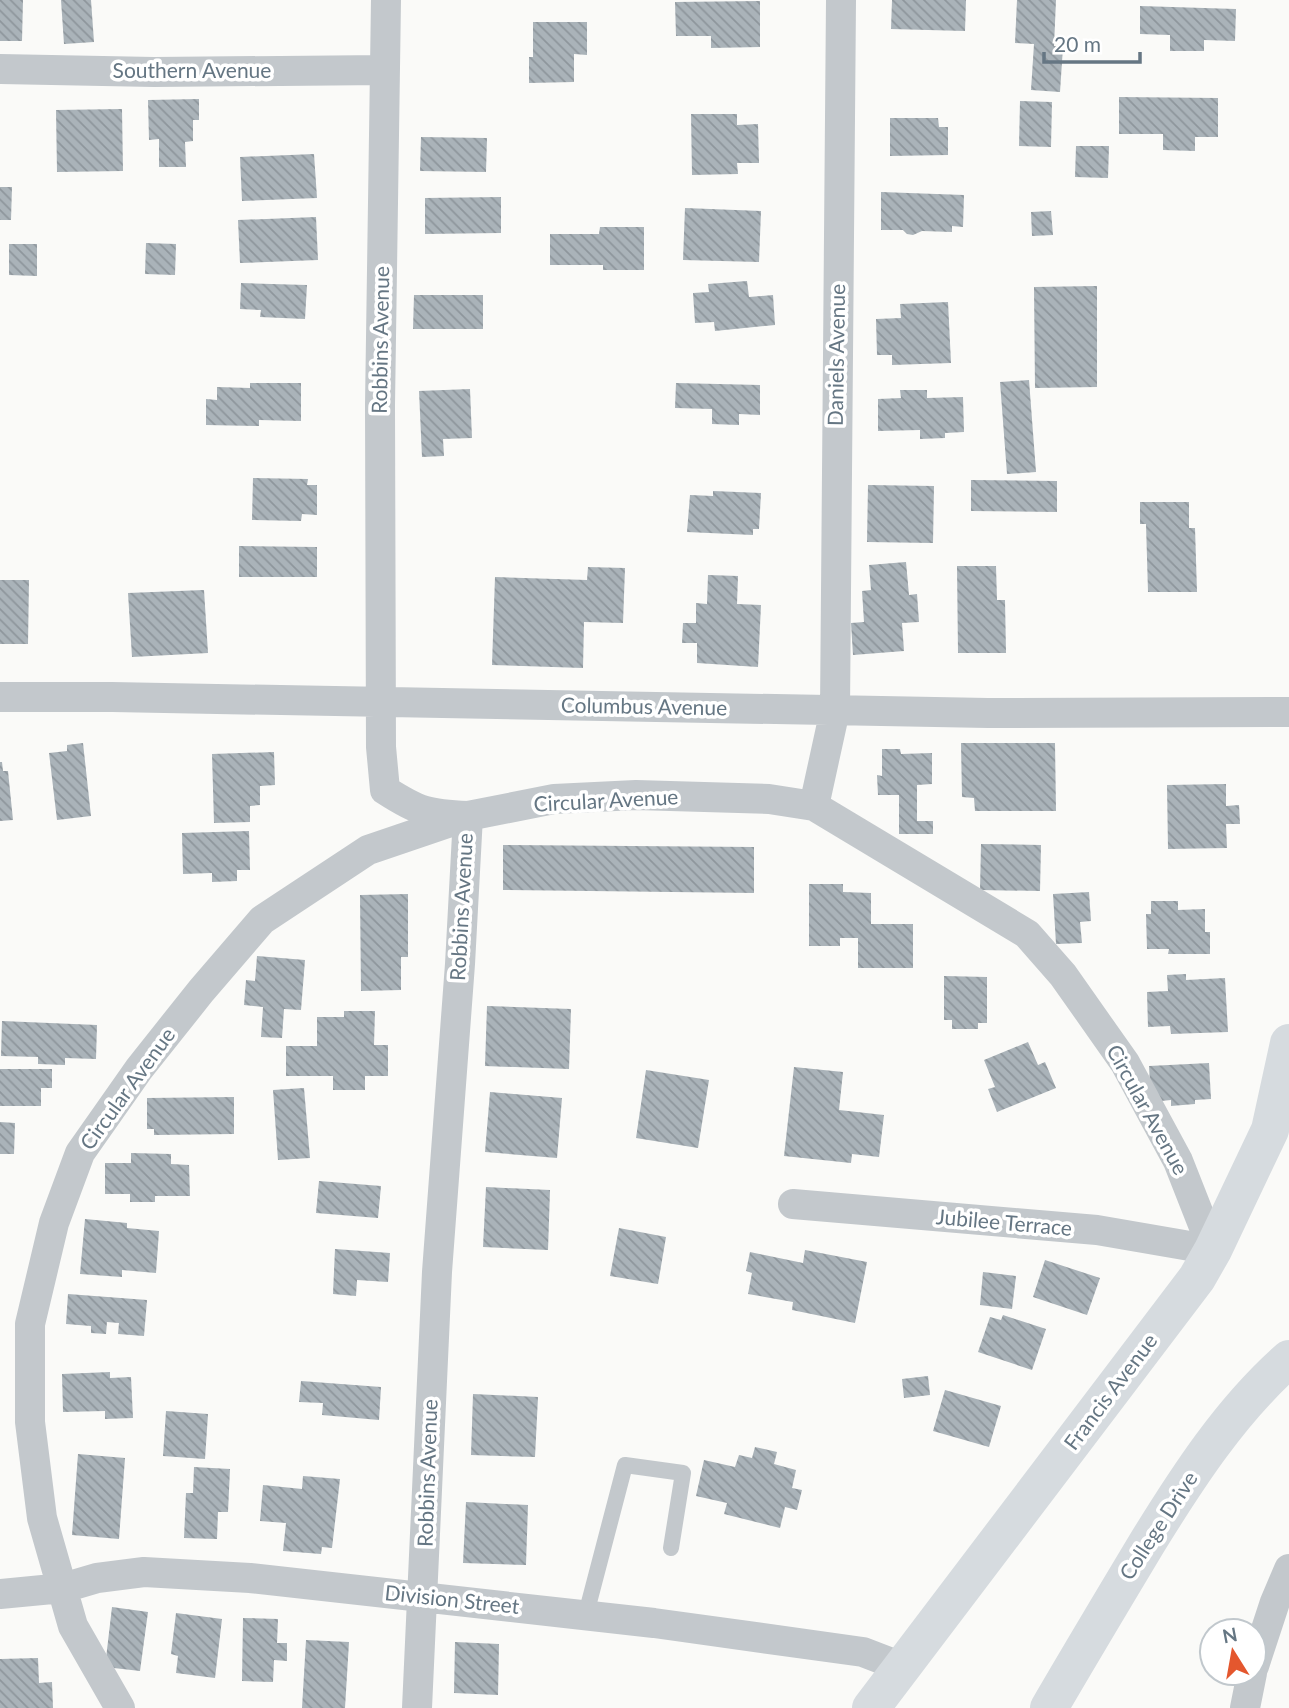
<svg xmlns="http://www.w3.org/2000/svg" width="1289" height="1708" viewBox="0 0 1289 1708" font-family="Lato,sans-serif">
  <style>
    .building { fill: url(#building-back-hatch) }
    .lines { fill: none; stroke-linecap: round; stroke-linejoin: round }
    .lane { stroke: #c3c8cc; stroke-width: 16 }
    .street { stroke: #c3c8cc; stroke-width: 30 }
    .secondary { stroke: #d6dbdf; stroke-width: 38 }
    .labels { text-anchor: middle; stroke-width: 7; stroke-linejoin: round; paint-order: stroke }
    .street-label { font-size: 21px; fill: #657683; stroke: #fff }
  </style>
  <defs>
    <pattern id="building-back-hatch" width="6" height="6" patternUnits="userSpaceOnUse" patternTransform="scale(1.75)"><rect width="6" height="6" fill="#aab3b9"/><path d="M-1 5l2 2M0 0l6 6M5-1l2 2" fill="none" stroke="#8e969c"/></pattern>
  </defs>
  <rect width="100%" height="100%" fill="#fafaf8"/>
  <!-- building -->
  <path class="building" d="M0 0H23L22 41H0Z
    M61 0H91L94 42 64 44Z
    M892 0H966L965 31 891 29Z
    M1017 0H1056L1054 46 1063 47 1060 92 1031 90 1034 44 1015 43Z
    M760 1V47L711 48V36H676L675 2Z
    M1140 6 1236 9 1235 41 1204 40V51H1170V35L1140 34Z
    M533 22H587V55L574 54V82L529 83V57H533Z
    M1119 97 1218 98V137H1195V151L1163 150V134H1119Z
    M199 99V120H193V141L185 142 186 167H159V139L149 140 148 100Z
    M1020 101 1052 102 1051 147 1019 146Z
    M122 109 123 171 57 172 56 110Z
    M691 114H737V125L758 124 759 163H737L738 174 692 175Z
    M890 118H938L939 127H948V155L890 156Z
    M421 137 487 138 486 172 420 171Z
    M1076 146H1109L1108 178 1075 177Z
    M314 154 317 198 242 201 240 157Z
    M0 187H12L11 220H0Z
    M881 192 964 195 963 227 952 226V232L922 231 913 235 907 234 903 230H881Z
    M501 197V233L425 234V198Z
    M685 208 761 211 759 262 683 260Z
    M1051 211 1053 235 1032 236 1031 212Z
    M316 217 318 260 240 263 238 220Z
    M600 227H644V270H603V265H550V234H599Z
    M146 243 176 244 175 275 145 274Z
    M9 244H37V276L9 275Z
    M747 281 749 297 773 295 775 325 715 331 714 322 695 323 693 293 709 292 708 284Z
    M241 283 307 285 305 319 260 317 261 310 240 309Z
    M1097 286V387L1035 388 1034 287Z
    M414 295H483V329H413Z
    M948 302 951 363 892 365V355H877L876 319 901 318 900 304Z
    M1029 380 1036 472 1007 474 1000 382Z
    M250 383H301V421L259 420V426L206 425V399L217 400V387L250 388Z
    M676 383 760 385V415L739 414V425L712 424V409L675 408Z
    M470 389 472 438 443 439 444 456 422 457 419 391Z
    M900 390H927V398L963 397 964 432 945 433V438L920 439V430L878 431V399L901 398Z
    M253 478 308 479 307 485H317V515L302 514 301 521 252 520Z
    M971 480 1057 481V512L971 511Z
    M868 485 934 486 933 543 867 542Z
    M713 491 761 493 759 529H753V535L687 532 690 495 713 496Z
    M1140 502H1189V528H1195L1197 592H1148L1146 524H1140Z
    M239 546 317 547V577H239Z
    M906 562 909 595 917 594 919 622 902 623 904 651 853 655 851 623 864 622 862 591 871 590 869 565Z
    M957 566H996L997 600H1005L1006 653H958Z
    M588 567 625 568 623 623 584 622 583 668 492 665 495 577 587 580Z
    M708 575 738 576 737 604 761 605 758 667 697 663V643H682L683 623H696V603L707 604Z
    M0 580H29L28 644H0Z
    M204 590 208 653 132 657 128 593Z
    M83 743 91 816 57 820 49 753 67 751V745Z
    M961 743H1055L1056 811H975L974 798 962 797Z
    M882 749H900L901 754 932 753V784L917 785V821H933V834H899V795H878L877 775 882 776Z
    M274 752 275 785 260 786V805L250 806V822L214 823 212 754Z
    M0 762H2L3 771H8L13 820 0 821Z
    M1226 784V806L1239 805 1240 824H1226L1227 848 1168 849 1167 785Z
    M249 831 250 870H237V881L212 882V873L183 874 182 833Z
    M981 844 1041 845 1040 891 980 890Z
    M503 845 754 847V893L503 890Z
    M809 884H843V892L871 893V924H913V968H858V938H840V946H809Z
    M1089 892 1091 921 1080 922 1082 943 1056 944 1053 894Z
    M408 894V957H401V990L361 991 360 895Z
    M1151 901H1178V910L1205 909V932H1210V954H1168L1169 949H1147L1146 914H1151Z
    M257 956 305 960 301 1010 284 1009 282 1038 261 1037 263 1007 244 1005 246 980 255 981Z
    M1186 974V980L1225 978 1228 1032 1171 1034 1170 1026 1148 1027 1147 992 1168 991 1167 975Z
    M944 976 987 977V1023H978V1029H952V1020H944Z
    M487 1006 571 1009 569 1069 485 1066Z
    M344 1011H375L374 1045H388V1076H365V1090H333V1076H286V1046H317V1017H344Z
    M2 1021 97 1025 96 1059 65 1058V1065L38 1064V1057L1 1056Z
    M1028 1042 1038 1065 1045 1062 1056 1088 997 1112 988 1089 995 1087 984 1060Z
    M1209 1063 1211 1099 1195 1100V1104L1171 1106V1100L1151 1102 1149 1066Z
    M794 1067 843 1072 839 1110 884 1115 879 1157 852 1154 851 1163 784 1156Z
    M0 1069H52V1088H41V1106H0Z
    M646 1070 709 1080 698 1148 636 1138Z
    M304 1088 310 1158 278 1160 273 1090Z
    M490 1092 562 1098 557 1158 485 1152Z
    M234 1097V1134L154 1135V1129H147V1098Z
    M0 1122 15 1123 14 1154H0Z
    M131 1153 171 1154V1164L189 1165 190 1196H155V1202H130V1194H105V1163H131Z
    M319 1181 381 1186 378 1218 316 1213Z
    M486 1187 550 1190 548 1250 483 1247Z
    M85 1219 127 1223V1228L159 1231 156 1273 122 1270V1277L80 1274Z
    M619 1228 666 1237 658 1284 610 1276Z
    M335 1249 390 1253 388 1282 357 1280 356 1296 333 1294Z
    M805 1250 867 1262 855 1323 792 1310 793 1302 748 1294 752 1273 746 1271 750 1252 803 1263Z
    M1045 1260 1100 1278 1087 1315 1033 1297Z
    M983 1272 1016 1276 1012 1309 980 1305Z
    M68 1294 147 1300 144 1336 118 1334 119 1323 107 1322 106 1334 91 1333V1326L66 1324Z
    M1003 1315 1046 1329 1032 1370 978 1352 990 1317 1001 1320Z
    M110 1372V1378L131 1377 133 1418 105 1419V1411L63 1412 62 1374Z
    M928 1376 930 1395 904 1398 902 1379Z
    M301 1381 381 1387 379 1420 322 1415 323 1403 299 1402Z
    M945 1390 1001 1406 989 1447 933 1431Z
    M473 1394 538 1397 535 1457 471 1455Z
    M166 1411 208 1414 205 1459 163 1456Z
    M755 1447 777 1452 774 1464 796 1470 792 1488 802 1490 797 1510 785 1507 780 1528 724 1514 727 1503 696 1496 704 1460 735 1467 739 1455 752 1458Z
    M78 1454 125 1458 119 1539 72 1535Z
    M194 1467 230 1469 228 1512H218L217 1539 184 1538 186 1493H193Z
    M303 1476 340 1479 332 1548 322 1547 321 1554 283 1551 286 1523 260 1521 263 1485 302 1489Z
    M466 1502 528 1505 526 1565 463 1563Z
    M112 1607 148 1612 140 1671 105 1667Z
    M176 1613 222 1619 215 1678 176 1673 178 1656 171 1654Z
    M243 1618 278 1619 277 1643H287V1661L274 1660 273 1682 242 1681Z
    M306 1640 349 1642 345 1708H302Z
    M455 1642 499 1644 498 1695 454 1693Z
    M38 1658 39 1683 52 1682 53 1708H0V1659Z"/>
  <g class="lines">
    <!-- lane -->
    <path class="lane" d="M586 1614 625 1465 683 1473 671 1548"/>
    <!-- street -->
    <path class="street" d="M386 0 380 405 381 747 385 790C419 812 428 814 468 816L460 964 437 1272 417 1708
      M0 69 154 72 384 70
      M0 697H112L988 713 1289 712
      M814 806 835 710 841 0
      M793 1204 1097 1230 1213 1250
      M0 1594 63 1588 97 1578 144 1572 250 1578 654 1623 863 1652 902 1667
      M1254 1666 1275 1602 1289 1569
      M120 1708 73 1626 42 1518 30 1422V1324L54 1223 80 1153 139 1069 201 991 262 920 368 850 468 816 554 799 636 795 769 799 814 806 1027 934 1063 975 1125 1063 1178 1161 1213 1250
      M1245 1708 1252 1673"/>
    <!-- secondary -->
    <path class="secondary" d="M871 1708 1197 1278 1213 1250 1270 1130 1289 1043
      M1049 1708C1081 1653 1114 1598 1147 1543 1187 1478 1231 1410 1289 1359"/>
  </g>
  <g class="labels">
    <!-- street labels -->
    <g class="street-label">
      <text x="192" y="78">Southern Avenue</text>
      <text transform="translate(381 340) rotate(-89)" y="7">Robbins Avenue</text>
      <text transform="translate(837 355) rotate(-89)" y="7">Daniels Avenue</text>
      <text transform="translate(644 707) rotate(1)" y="7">Columbus Avenue</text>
      <text transform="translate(606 801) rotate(-3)" y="7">Circular Avenue</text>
      <text transform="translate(462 907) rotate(-87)" y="7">Robbins Avenue</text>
      <text transform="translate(128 1089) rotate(-54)" y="7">Circular Avenue</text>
      <text transform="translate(1147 1110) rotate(61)" y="7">Circular Avenue</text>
      <text transform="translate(1004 1223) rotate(5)" y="7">Jubilee Terrace</text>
      <text transform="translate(1111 1392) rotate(-53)" y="7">Francis Avenue</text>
      <text transform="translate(428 1473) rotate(-88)" y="7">Robbins Avenue</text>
      <text transform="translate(1159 1526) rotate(-57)" y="7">College Drive</text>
      <text transform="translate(452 1600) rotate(6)" y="7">Division Street</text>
    </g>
  </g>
  <!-- north arrow -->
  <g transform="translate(1233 1652) rotate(349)"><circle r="33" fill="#ffffff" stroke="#c1c8cd" stroke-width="2"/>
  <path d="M0-5L12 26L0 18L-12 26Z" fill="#e4572e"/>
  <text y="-10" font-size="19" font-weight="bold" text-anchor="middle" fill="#657683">N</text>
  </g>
  <!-- scale -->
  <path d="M1044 52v10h96v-10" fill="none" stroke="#657683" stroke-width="3.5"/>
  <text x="1054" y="52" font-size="21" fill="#657683" stroke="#ffffff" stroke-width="5" paint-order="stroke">20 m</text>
</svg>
